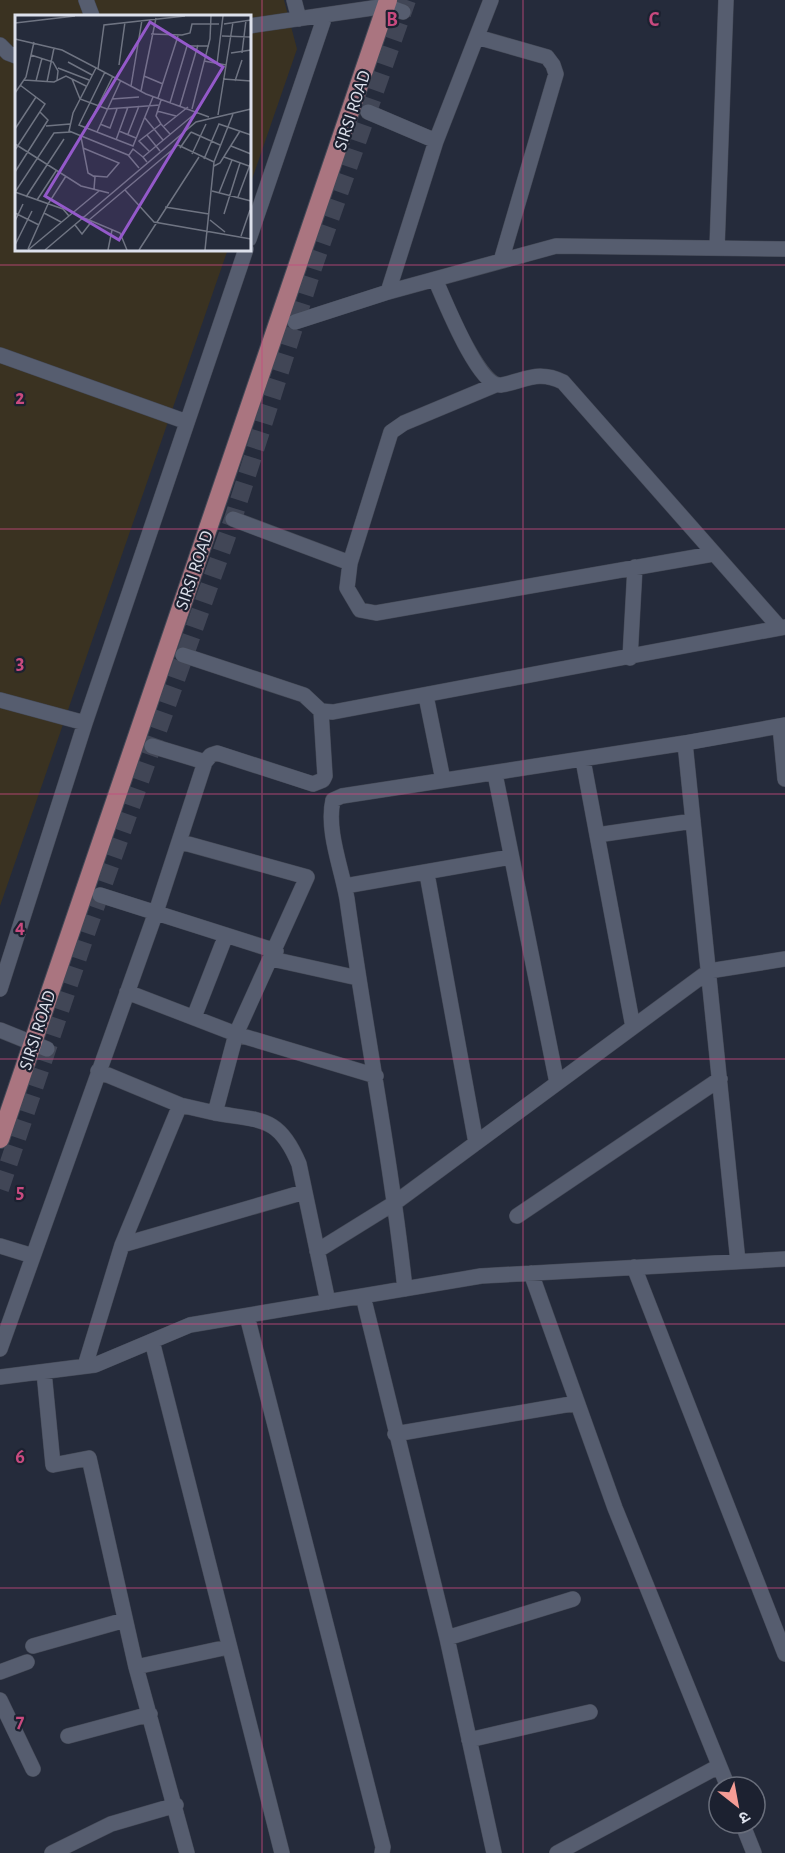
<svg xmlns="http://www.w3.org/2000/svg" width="785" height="1853" viewBox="0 0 785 1853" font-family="'Alegreya Sans','Noto Sans Devanagari',sans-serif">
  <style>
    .industrial { fill: #3a3221 }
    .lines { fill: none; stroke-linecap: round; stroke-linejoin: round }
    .major-tunnel { stroke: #414656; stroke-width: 18; stroke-dasharray: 18 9; stroke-linecap: butt }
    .minor-casing { stroke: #444956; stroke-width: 16 }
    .major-casing { stroke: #444956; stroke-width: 20 }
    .minor { stroke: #565d6f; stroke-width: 15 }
    .major { stroke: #aa7580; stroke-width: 18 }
    .grid { fill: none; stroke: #c94a7f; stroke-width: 1.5; stroke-opacity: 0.55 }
    .labels { text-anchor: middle; stroke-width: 4.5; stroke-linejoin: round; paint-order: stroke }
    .street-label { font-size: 18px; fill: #dde1ec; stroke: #1c2130 }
    .inset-road { fill: none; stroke: #6f7482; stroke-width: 1.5 }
    .view { fill: #9459ca; fill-opacity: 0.15; stroke: #9459ca; stroke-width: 3 }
    .inset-edge { fill: none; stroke: #dde1ec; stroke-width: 3 }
    .grid-label { font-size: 20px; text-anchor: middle; font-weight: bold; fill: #c94a7f; stroke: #1c2130; stroke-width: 4.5; stroke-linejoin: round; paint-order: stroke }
  </style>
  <rect width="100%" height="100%" fill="#252b3b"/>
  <!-- industrial -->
  <path class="industrial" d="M0 0H284L297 49 249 188V16H16V249H228L0 906Z"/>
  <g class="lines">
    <!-- major-tunnel -->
    <path class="major-tunnel" d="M0 1189 88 928 233 519 313 268 407 0"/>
    <!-- minor casing -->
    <g class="minor-casing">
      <path id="minor" d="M86 0 92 16
        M294 0 299 19
        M249 26 386 6 403 12
        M477 37 547 57 553 65 556 74 501 261
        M0 45 8 53 16 56
        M368 112 436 141
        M249 239 325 16
        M717 248 726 0
        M435 279C444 299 479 388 501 385 527 380 538 370 563 382L780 628
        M388 292 436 141 491 0
        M295 322 388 292 556 246 785 249
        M0 355 187 422
        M495 385 404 423 391 432 350 563 347 588 360 610 376 613 713 554
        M233 519 350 563
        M183 655 304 695 321 711 333 712 785 627
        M630 658 635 567
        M426 696 443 780
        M0 700 85 723
        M780 726 785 779
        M685 743 785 725
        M583 760 597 835
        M205 762 211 755 217 753 313 784 323 780 325 776 321 711
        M495 774 557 1083
        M427 874 476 1143
        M345 886 511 857
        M100 895 276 951
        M272 959 358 978
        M0 989 85 723 246 249
        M127 992 236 1034 376 1076
        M194 1017 226 935
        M633 1027 597 835 693 821
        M0 1030 47 1049
        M98 1071 180 1105 215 1113 236 1034 307 877 181 842
        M215 1113C262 1121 279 1116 299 1164L328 1302
        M517 1216 720 1079
        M122 1245 304 1192
        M0 1246 33 1256
        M317 1251 396 1202 709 971 785 959
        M634 1267 785 1654
        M531 1273 615 1508 728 1787
        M405 1289C391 1158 365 1029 347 899 342 869 326 831 333 800L342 796 685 743 738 1262
        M363 1296 447 1638 494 1853
        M247 1316 383 1847 382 1853
        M152 1341 282 1853
        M0 1349 156 912 205 762 152 746
        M85 1366 122 1245 180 1105
        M44 1372 53 1465 89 1458 136 1667 187 1853
        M0 1377 95 1365 190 1325 481 1276 785 1259
        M395 1434 577 1403
        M447 1638 573 1599
        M33 1646 125 1620
        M136 1667 228 1647
        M0 1672 27 1662
        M0 1700 33 1769
        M68 1736 150 1714
        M469 1740 590 1712
        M742 1823 754 1853
        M52 1853 111 1824 176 1805
        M557 1853 719 1766"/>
    </g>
    <!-- major casing -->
    <g class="major-casing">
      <path id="major" d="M0 1139 388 0"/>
    </g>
    <!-- minor -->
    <use href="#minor" class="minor"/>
    <!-- major -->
    <use href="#major" class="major"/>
  </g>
  <!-- grid -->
  <path class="grid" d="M262 0V1853M523 0V1853M0 265H785M0 529H785M0 794H785M0 1059H785M0 1324H785M0 1588H785"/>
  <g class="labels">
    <!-- street labels -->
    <g class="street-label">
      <text transform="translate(352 110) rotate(-72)" y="6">SIRSI ROAD</text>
      <text transform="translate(194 570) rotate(-71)" y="6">SIRSI ROAD</text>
      <text transform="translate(37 1030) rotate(-72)" y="6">SIRSI ROAD</text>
    </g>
  </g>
  <!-- overview -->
  <g transform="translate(15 15)">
    <rect width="236" height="236" fill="#252b3b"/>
    <path class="inset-road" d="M0 8 60 1M209 9 236 5M136 19 167 20 175 18 177 9H204M207 21 236 22M0 24 47 35 131 79 194 102M216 38 236 35M227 38 231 5M16 40 38 47 43 56 42 65M189 46 211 50M53 47 77 60M202 49 208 1M104 50 110 7M43 53 74 65M81 53 58 98 54 116 113 140 124 153M83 54 89 10 170 1M129 61 148 69M57 64 65 84 92 94 145 90M208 64 236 66M9 65 39 67 51 61 71 71M106 65 82 117 118 131 138 82M21 66 27 43M220 66 227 45M32 67 39 33M116 71 127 5M126 76 141 3M0 78 11 62 19 27M143 83 163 21M97 84 124 82M146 85 141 101 146 109M155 88 172 31H194M165 91 183 30M177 94 195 24 196 1M142 96 161 101M203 100 218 7M130 103 148 125M85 109 95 113 102 94M31 111 55 109M149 111 173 92M72 113 98 61M0 114 21 82M104 116 121 123M82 117 64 110 90 57M176 117 205 130M113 119 124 91M132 120 145 136M66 122 73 158 80 162 79 174M101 125 113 92M0 129 66 171 94 178M163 130 199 147M216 131 236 139M68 133 104 148 92 162 79 161M165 133 176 117M0 135 30 89 5 70M134 136 124 126 146 109 155 119M177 139 191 109M114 140 118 134 128 142M209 142 234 151M189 144 204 109 236 120M132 147 128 142 182 97M199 151 205 148 225 116M0 157 33 105 25 97M110 175 139 207 236 224M197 176 236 186M204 178 217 145M11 182 49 124M223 182 236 147M22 185 41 156M150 192 194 199M0 198 24 210M29 198 46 207M209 199 225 148M54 201 48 194 0 177 39 118 56 117M67 202 105 218 112 235M74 205 163 130M195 205 210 217M0 206 8 189M60 210 67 219 77 206M226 221 235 195M0 230 17 196M13 234 33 189 51 161M13 235 84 176M30 235 181 107 236 94M93 235 97 215M124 235 184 142M190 235 199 147 218 99"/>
    <path class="view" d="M135 7 208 52 104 225 30 181Z"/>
    <rect width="236" height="236" class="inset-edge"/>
  </g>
  <g class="grid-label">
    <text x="392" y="26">B</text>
    <text x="654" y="26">C</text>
    <text x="20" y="404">2</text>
    <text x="20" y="669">3</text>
    <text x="20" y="933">4</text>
    <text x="20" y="1198">5</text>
    <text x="20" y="1463">6</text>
    <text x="20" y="1727">7</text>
  </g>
  <!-- north arrow -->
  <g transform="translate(737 1805) rotate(149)"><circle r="28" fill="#1c2130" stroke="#696e7b" stroke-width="1.5"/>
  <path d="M0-4.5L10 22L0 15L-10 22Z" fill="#f59c95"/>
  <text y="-9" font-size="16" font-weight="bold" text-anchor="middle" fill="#dde1ec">उ</text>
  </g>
</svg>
